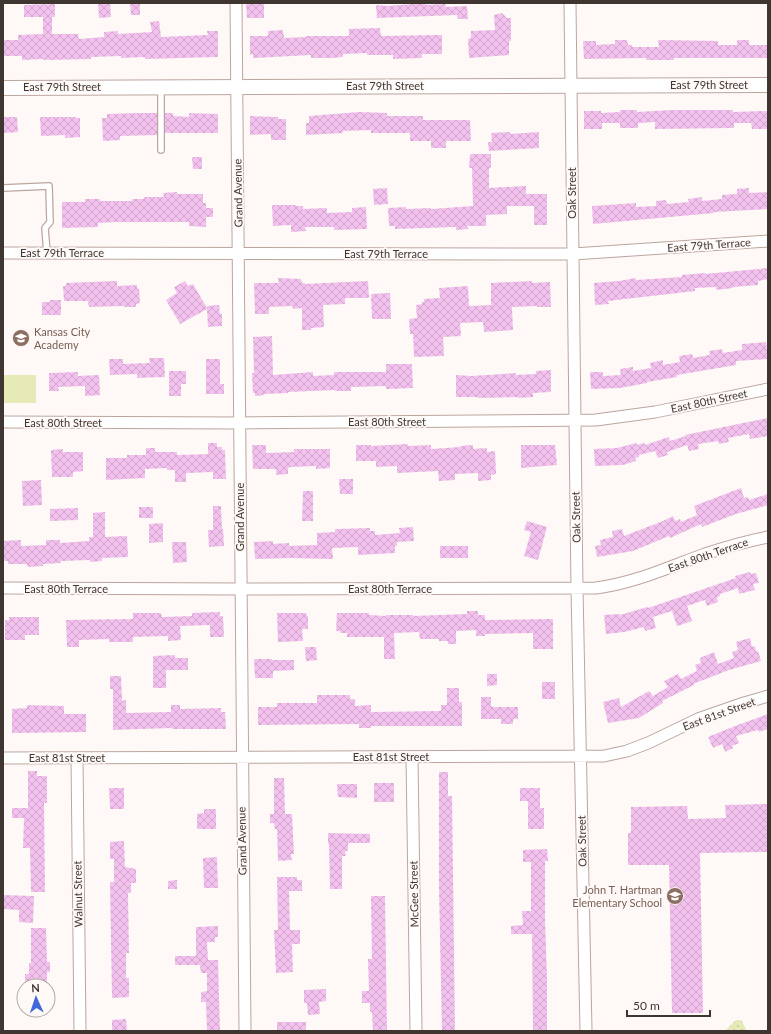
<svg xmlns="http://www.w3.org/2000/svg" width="771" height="1034" viewBox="0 0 771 1034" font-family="Lato,sans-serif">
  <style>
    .park { fill: url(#park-dots) }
    .garden { fill: #e5eab6 }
    .building { fill: url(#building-cross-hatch) }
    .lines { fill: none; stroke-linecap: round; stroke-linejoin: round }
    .service-casing { stroke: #bca59d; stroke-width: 8 }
    .minor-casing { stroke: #bca59d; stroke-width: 13 }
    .tertiary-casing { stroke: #bca59d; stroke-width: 16 }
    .service { stroke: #fff; stroke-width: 5.5 }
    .minor { stroke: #fff; stroke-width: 11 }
    .tertiary { stroke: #fff; stroke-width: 14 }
    .labels { text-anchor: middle; stroke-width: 3.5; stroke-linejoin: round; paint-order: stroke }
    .street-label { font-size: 11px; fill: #3f3632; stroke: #fef9f7 }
    .education-label { font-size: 11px; fill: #785e54; stroke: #fef9f7; text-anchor: start }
  </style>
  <defs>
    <pattern id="park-dots" width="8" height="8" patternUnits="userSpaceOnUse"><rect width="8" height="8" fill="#e5eab6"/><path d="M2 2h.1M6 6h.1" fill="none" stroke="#c6c99d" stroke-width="1.8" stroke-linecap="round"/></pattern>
    <pattern id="building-cross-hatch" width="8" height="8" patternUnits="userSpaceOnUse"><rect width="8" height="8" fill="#f3c1ee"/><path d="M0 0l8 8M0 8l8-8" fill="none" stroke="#d1a6cd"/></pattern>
  </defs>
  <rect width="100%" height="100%" fill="#fef9f7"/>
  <!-- park -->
  <path class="park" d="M736 1020H741L747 1031H720L726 1030Z"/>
  <!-- garden -->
  <path class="garden" d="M3 375H36V403H3Z"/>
  <!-- building -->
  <path class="building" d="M98 3H110L111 17 99 18Z
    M130 3 140 4V15H131Z
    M246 3H264V18H247Z
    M426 3V5L445 4 446 7 467 6 468 19H458L457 15 377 18 376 5 387 6Z
    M55 4V17H52V34H78L79 39 104 37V32L118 31V34L152 32 150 22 159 21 161 37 208 35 207 31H218V57L146 59 145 57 121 58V56L91 57V59L44 60 43 59 22 60V56H3V40H18V35L43 34V17H24V5Z
    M502 13 507 18H511V40L509 42V55L469 58 468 39 471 38V31L495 30 494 15Z
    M380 28 381 36 442 35V54H422V58L393 59V55H367V53L343 54V57L332 58H311V55L253 58V54L250 55V36H268V31L283 30 284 38 306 37V36H349V29Z
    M615 40H627L628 45H632V47H659L658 40 718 41V45H737V40H749V45H768V58H674V60H646V58L584 59 583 41H596V45L615 44Z
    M620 110H637V112L671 110H733V112L768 111V129H752L751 123H734V128L655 129V122L638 123V128H620V123H602V129H584V111H601V113L620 112Z
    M359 112 387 113V116H423V120H470L471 141H446V148H431V141H410V133H371V130L343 131V133L306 135V123H309V116Z
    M137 113H157V135L120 136V140L103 141 102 118H107V114Z
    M165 113H173V116L189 117V113L218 114V133H165Z
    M250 116 278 117V119H286V140H271V134L250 135Z
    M4 117H17L18 132 4 133Z
    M40 117H76V118H80V137L65 138V135L41 136Z
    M510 132V134L539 132V148L489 151 488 142H492L491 133Z
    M470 154H491V168H489V188L526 186V194H547V225H534V206H507V214L486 215V226H467L468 229 456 230V227L395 229V226H389L388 208 406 207V209L431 208V209L473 206 472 168H469Z
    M192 157H202V169H193Z
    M387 188 388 204 374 205 373 189Z
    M749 188V193L768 192V209L714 212V213L593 224 592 206 636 203V207L656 206V201L666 200 667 204 689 202 688 199 702 197V201L722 199V195L737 194V189Z
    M177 192V194H203V203H206V208H213V217H206V227L189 226V222H116L98 223V227L62 228V202H85V199H100V201H132V199H144V197H164L163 193Z
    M272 205H296V206H303V209L327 208V213L352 212V208L366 207 367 229 334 230V227H305L306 231 291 232V225L273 226Z
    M768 268V279L758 281V285L733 287V288L716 290V287L695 288V291L608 301 609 304 595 305 594 283 619 281 636 278V280L682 277V275L705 273V274Z
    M278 278 301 279 302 283H305V284L368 281 369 298H345V304L323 305 324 327 311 328V330H302V308L293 309 292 306 269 307V314H255L254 283H279Z
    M117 281V286L137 285V289L139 288 140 303 136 304V307H124V306L89 307 88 301H64L63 286H66V283Z
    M185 281 188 286 193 284 207 308V306L219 305 220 314H222V326L208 327 207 309 180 324 166 300 177 293 174 287Z
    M532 281V283L550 282 551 307H537V306L512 307 513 330 484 332 483 322 460 323 461 336 443 337 444 356 414 357 413 334H410L409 319 417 318 416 305 422 304V302H424V299L440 298 439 288 468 286 469 306 491 305V283Z
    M390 293 391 319H372L371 294Z
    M50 300H61V315H42V302H50Z
    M272 336 273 375 313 372V376L334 375V372H386V364H412L413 388 386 389V386L351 387V391H335V390L288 392V393L264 394V395L255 396V393H253L252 373H254L253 337Z
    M766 342 768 359 736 361V365L677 375V377L647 382V383L620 388 591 389 590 372H603V376L621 375 620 369 633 367V371L651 368 650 363 663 360V365L680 362 679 356 692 354 693 358 710 355 709 351 722 349 723 353 742 350V344Z
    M149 358H164L165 377 137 378V374L110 375 109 359H123V364L150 363Z
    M206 359H220V384H224V394H206Z
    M551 370V392L533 393V397L518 398V397L478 398V397H456V375L471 376 516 373V375L536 374V371Z
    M169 371H186V384H181V396H169Z
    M78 372V376L99 375 100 395 85 396V386L58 387 59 391H49V373Z
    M768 418V436L750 439 749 434 728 438 729 442 719 444 718 441 698 444 699 449 689 451 687 445 667 452 668 455 658 458 655 451 639 455V457L635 458 636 461 623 465 595 466 594 449 617 448 636 443 637 445 644 443 645 445 669 437 670 441 686 436 685 435Z
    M208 443H217V447H222V450H225L226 479H213V472L186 473V482H175V470H167V468L145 469V478L106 480V458H127V455H146V448H155V452H177V455L208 454Z
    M408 444V446L431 445V449L461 447 460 446 473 445V449L487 448V452L495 451 496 474 491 475V480L478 481V473L455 474V480L439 481 438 471 397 473V466L376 467V461H356V445H371V446Z
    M252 445H266V453L294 452V449H330V468L316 469V466L291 467 288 468V474L276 475V469H253Z
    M521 445H555L557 465 521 468Z
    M63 449V452H83V471L73 472V477H52L51 450Z
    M339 479H353V494H340Z
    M41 480 42 505 23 506 22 481Z
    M741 488 744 498 748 497 749 500 768 494V505L736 514 702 527 701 524 670 538 669 536 633 551 597 557 595 546 601 545 600 540 613 537 612 531 622 529 624 536 663 521 673 516 675 521 680 519 681 522 697 515 694 506Z
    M303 491H313V521H302Z
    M213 506H221L222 529H223L224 546 209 547 208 530H213Z
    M139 507H153V518H139Z
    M78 508V520L50 521V509Z
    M105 512V537L127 536 128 557 102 558V561L90 562V560L61 561V563L43 564V566L28 567 27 564H8V561H3V541L21 540V546L46 545V540H60V543L89 541V537H93V513Z
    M527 521 547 527 538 560 524 556 531 532 524 530Z
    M163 523V542L149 543V524Z
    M413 527 414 541 397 542V546H395V553L358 555V547L332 548 333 559 289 558 255 559 254 542 273 541V544L289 543V546L317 545V533L335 532V529L370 528V531H375V535L400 533 399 528Z
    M172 542H186L187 562 173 563Z
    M440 546H468V558H440Z
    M750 572 751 574 756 573 759 583 753 584 755 590 739 594 738 588 720 594V596L717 597 718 602 707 606 705 600 687 606 692 621 677 626 672 611 653 617 656 628 645 631 644 627 624 632 606 634 604 615 620 614V615L647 607 648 608 736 578 735 576Z
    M467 611H478V615H485V620L553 619V649H533V633L485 634V636H476V630L456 631V644H448V641H439V639H420L419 632 394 633 395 659H384V637H347V633H340V631H336L337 613H369V615L386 616V615H413V616L467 614Z
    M220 612V616H223L224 637H210V625L180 626 181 640 168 641V636L133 637V642H109V639L79 640V647H67L66 620 133 619V613H161L162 617 192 616V613Z
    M277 613H306L307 616H308V629H302L303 641 278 642Z
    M9 617H39V635H25V640H5V620H9Z
    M750 638 752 647 755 646 756 652 758 651 761 661 729 670 693 684 694 685 662 701 663 703 639 718 608 723 603 702 619 698 621 707 649 691 653 696 668 687 664 681 678 674 681 679 697 671 695 665 701 663 700 658 714 652 718 664 734 658 732 652 738 650 736 642Z
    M305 647H316L317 660 306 661Z
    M175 655V658H188V670H166V688H153V656Z
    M254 659H272V660H294V670L273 671V678H255Z
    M487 674H497V685L487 686Z
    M110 676H121L122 701 126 700V713L171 712V705H180V709L221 708V712H225L226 729H172V728L113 730V689H110Z
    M542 682H555V699H542Z
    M447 688H459V702H462V726H371V728H359V724L258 725V707H277V703H317V695H350V699H355V706L371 705V712L441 711V705H447Z
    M481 697H491V706L493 707H518V719H513V724H501V719H481Z
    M27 705 64 706V714H86V732L12 733V709L27 708Z
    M768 714V729L759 732 758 730 736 736 739 743 732 746 733 748 725 752 722 744 713 748 708 737 735 726Z
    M28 771H37V776H47V803H44L45 892H31L30 848H23L24 818H12V808H28Z
    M439 772H448V796H452L455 1031H442L439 889Z
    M274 778H284L285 814H292L294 854H291L292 860 278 861 277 829H275L274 823H270V814H274Z
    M374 783H394V802H374Z
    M337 784H357V798L338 797Z
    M109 788H124V809H110Z
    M520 788H540V808H544V829H528V801H520Z
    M768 804V852L700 853 703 1013H672L669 865H628V833H631V807L687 806 688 819 726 818 725 805Z
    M204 809H216V829H197V814L204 813Z
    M328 833 370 834V843H348V851H345L346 856H342V889H330L329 844H328Z
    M124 841 125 867 136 869V883H131V893H128L129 953H126V978H129V997L112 998 110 882H114V859H110V842Z
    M547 849 548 861H545V919L547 978V1031H533L532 934H511V926L523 925 522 911H531V862H523V850Z
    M217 857 218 888H204L203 858Z
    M277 877H297V880H302V891H289L290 930H300V944H292L293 972 276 973 274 930H278Z
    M177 880V889H168V881Z
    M3 895 34 896 33 923 19 922V910L3 909Z
    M371 896H385L387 1031H373L372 1012H370V1003H362V991H369L368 959H372Z
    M218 926V937H215V942H207L208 960H218L220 1031H207L206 1002H201V992L207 991V973H201L200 965H175V956H196V927Z
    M31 928H46L47 962H50V972H47V983H25V974H29V963H31Z
    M326 989V1001L319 1002 320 1014 308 1015 307 1003H304V990Z
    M126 1019 127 1031H112V1020Z
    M277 1022H306V1031H277Z"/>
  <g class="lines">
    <!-- service casing -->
    <g class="service-casing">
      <path id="service" d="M161 150V87
        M3 188 49 186 50 222 45 228 47 253"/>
    </g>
    <!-- minor casing -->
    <g class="minor-casing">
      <path id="minor" d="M236 3 245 1031
        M570 3 577 589 586 1031
        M3 253 573 254 768 241
        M3 422 239 423 596 420 655 412 768 389
        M3 588 240 589 596 588C635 583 669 567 705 554 726 547 747 541 768 537
        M412 757 416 1031
        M3 758 604 756 627 751 648 743 698 719 744 703 768 696
        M77 758 80 1031"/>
    </g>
    <!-- tertiary casing -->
    <g class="tertiary-casing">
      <path id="tertiary" d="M3 88 768 85"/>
    </g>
    <!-- service -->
    <use href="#service" class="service"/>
    <!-- minor -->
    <use href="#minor" class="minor"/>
    <!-- tertiary -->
    <use href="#tertiary" class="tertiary"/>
  </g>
  <!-- icons -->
  <defs>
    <g id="school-disc" transform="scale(0.9)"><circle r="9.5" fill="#8d6e63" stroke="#fef9f7"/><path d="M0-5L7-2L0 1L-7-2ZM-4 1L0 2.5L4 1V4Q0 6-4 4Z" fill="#fff"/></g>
  </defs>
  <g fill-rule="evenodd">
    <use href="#school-disc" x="21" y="338"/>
    <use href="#school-disc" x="675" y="896"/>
  </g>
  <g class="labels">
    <!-- street labels -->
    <g class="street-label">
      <text x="709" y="89">East 79th Street</text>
      <text x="385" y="90">East 79th Street</text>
      <text x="62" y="91">East 79th Street</text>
      <text transform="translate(238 193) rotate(-91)" y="4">Grand Avenue</text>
      <text transform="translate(572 193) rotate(-90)" y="4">Oak Street</text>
      <text transform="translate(709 245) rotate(-4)" y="4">East 79th Terrace</text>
      <text x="62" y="257">East 79th Terrace</text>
      <text x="386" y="258">East 79th Terrace</text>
      <text transform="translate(709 401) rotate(-12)" y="4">East 80th Street</text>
      <text x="387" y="426">East 80th Street</text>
      <text x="63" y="427">East 80th Street</text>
      <text transform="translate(240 517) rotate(-90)" y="4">Grand Avenue</text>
      <text transform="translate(576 517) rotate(-91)" y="4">Oak Street</text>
      <text transform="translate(708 555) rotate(-19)" y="4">East 80th Terrace</text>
      <text x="66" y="593">East 80th Terrace</text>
      <text x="390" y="593">East 80th Terrace</text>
      <text transform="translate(719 714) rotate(-20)" y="4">East 81st Street</text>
      <text x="391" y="761">East 81st Street</text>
      <text x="67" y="762">East 81st Street</text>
      <text transform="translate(242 841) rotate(-91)" y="4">Grand Avenue</text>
      <text transform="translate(582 841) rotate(-91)" y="4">Oak Street</text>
      <text transform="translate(78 894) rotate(-91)" y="4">Walnut Street</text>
      <text transform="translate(414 894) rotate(-91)" y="4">McGee Street</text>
    </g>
    <!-- education labels -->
    <g class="education-label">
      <text x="34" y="336">Kansas City<tspan x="34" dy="13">Academy</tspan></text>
      <text x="662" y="894" text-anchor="end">John T. Hartman<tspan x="662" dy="13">Elementary School</tspan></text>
    </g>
  </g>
  <!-- border -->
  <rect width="771" height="1034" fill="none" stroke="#3f3632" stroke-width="8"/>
  <!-- north arrow -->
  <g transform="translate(36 998) rotate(357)"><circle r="19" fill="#fef9f7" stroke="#b2aba8"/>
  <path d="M0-3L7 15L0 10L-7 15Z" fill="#4169db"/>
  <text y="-6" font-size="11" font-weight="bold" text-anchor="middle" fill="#3f3632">N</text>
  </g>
  <!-- scale -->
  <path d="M627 1010v6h83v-6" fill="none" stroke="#3f3632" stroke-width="2"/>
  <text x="633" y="1010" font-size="12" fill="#3f3632" stroke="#fef9f7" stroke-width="3" paint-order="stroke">50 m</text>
</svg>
